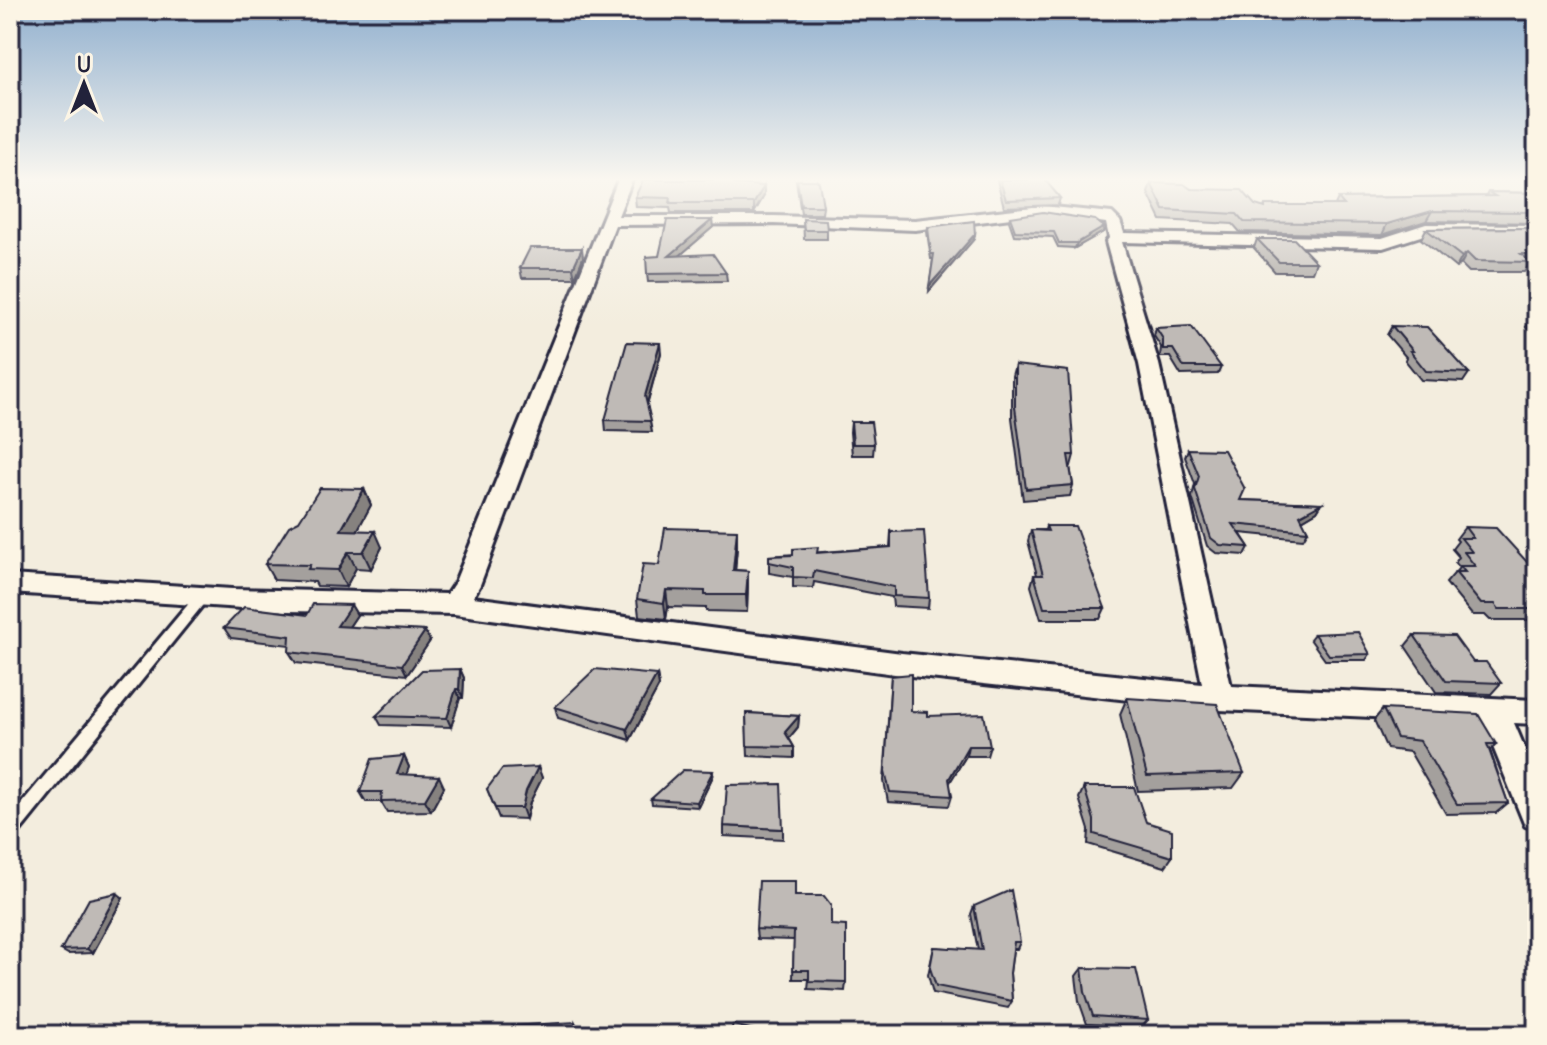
<svg xmlns="http://www.w3.org/2000/svg" width="1547" height="1045" viewBox="0 0 1547 1045" font-family="Delius,sans-serif">
  <style>
    .lines { fill: none; stroke-linecap: round; stroke-linejoin: round }
    .lane-casing { stroke: #22223b; stroke-width: 6 }
    .street-casing { stroke: #22223b; stroke-width: 6 }
    .lane { fill: #fcf5e5; fill-rule: evenodd }
    .street { fill: #fcf5e5; fill-rule: evenodd }
    .wall { fill: #a4a09d; stroke: #22223b; stroke-width: 2 }
    .shaded-wall { fill: #86827f; stroke: #22223b; stroke-width: 2 }
    .building { fill: #bfbab6; stroke: #22223b; stroke-width: 2 }
  </style>
  <rect width="100%" height="100%" fill="#f3edde"/>
  <filter id="ink" filterUnits="userSpaceOnUse"><feTurbulence type="fractalNoise" baseFrequency=".0125" numOctaves="2"/><feDisplacementMap in="SourceGraphic" scale="16" xChannelSelector="R" yChannelSelector="G"/><feConvolveMatrix kernelMatrix="1 2 1 2 8 2 1 2 1" color-interpolation-filters="sRGB"/></filter>
  <g filter="url(#ink)">
    <g class="lines">
      <!-- lane casing -->
      <g class="lane-casing">
        <path id="lane" d="M201 593 206 595 208 598 206 601 16 836 10 838V817L196 595Z"/>
      </g>
      <!-- street casing -->
      <g class="street-casing">
        <path id="street" d="M618 180H632L618 216H774L915 220 1042 206 1112 213 1120 221 1124 233 1382 238 1426 224 1537 225V235L1427 234 1383 248 1122 242 1159 364 1231 686 1537 700V724L1514 723 1537 777V830L1525 826 1483 722 1219 710 902 675 454 614 287 611 10 593V575L232 589 447 594 455 582ZM1042 214 1106 223 1109 238 1106 242 1139 364 1202 684 902 653 473 597 480 585 615 225 774 224 915 230Z"/>
      </g>
      <!-- lane -->
      <use href="#lane" class="lane"/>
      <!-- street -->
      <use href="#street" class="street"/>
    </g>
    <!-- wall -->
    <path class="wall" d="M796 180H816L823 206 822 214H801Z
      M997 180H1045L1060 198 1058 205 1004 207Z
      M1151 183 1191 189 1264 208 1265 205H1335L1338 198 1486 196 1488 192 1537 193V223L1426 221 1382 235 1240 232 1233 224 1161 220 1148 193Z
      M735 184 764 196 754 213H671L670 208 636 207 635 197Z
      M1010 217 1103 232 1075 248 1058 247 1053 237 1014 235 1009 221Z
      M803 219 827 230V239H804Z
      M713 227 680 255 726 273 727 281 648 282 647 274 659 256Z
      M928 227 975 234 974 239 929 291 933 259H931L927 232Z
      M1537 228V265H1529L1524 272H1469L1461 264 1456 268 1421 239 1426 229Z
      M1257 239 1316 262 1312 272H1275L1254 248Z
      M583 257 575 278H522L520 268Z
      M1530 322H1537V337L1526 327Z
      M1392 326 1469 373 1463 382 1421 380 1405 360 1406 357 1387 335Z
      M1156 328 1221 367 1218 374 1181 375 1170 357H1160L1161 347 1154 336Z
      M661 353 647 405 652 432 606 431 605 420Z
      M1015 365 1074 455 1071 466H1070L1073 485 1070 496 1023 500 1012 418V376Z
      M851 422 874 444 873 455H852L850 432Z
      M1188 449 1240 500 1322 503 1317 511 1302 520 1308 531 1303 539 1240 533 1249 547 1245 555 1216 553 1207 546 1192 497 1195 484 1185 457Z
      M364 489 371 505 357 531 382 547 371 569 356 568 346 587 317 586 315 582 274 580 265 564Z
      M1046 526 1105 608 1100 619H1041L1031 586 1034 575H1037L1028 541 1031 530H1045Z
      M1465 527 1537 573V620H1490L1485 615H1472L1446 583 1459 568 1455 563 1459 557 1452 549 1458 541 1456 539Z
      M891 532 929 598 928 608 893 606 892 597 814 582 813 588 793 587V577L769 573V556L890 547Z
      M737 546 735 570 748 571 747 612 706 611V608L668 607 666 619 639 616 637 599 659 565Z
      M351 605 357 615 349 627 430 641 407 675 296 663 289 652 290 645 231 638 224 628 307 615Z
      M1314 634 1370 654 1366 660H1325L1310 639Z
      M1414 635 1473 662 1501 683 1491 694 1436 692 1405 646Z
      M460 669 464 678 463 698H460L451 727 381 725 376 716Z
      M657 675 659 686 630 740 558 718 555 707Z
      M891 676 911 711 928 716 990 746 987 756H966L949 783 952 796 949 806 888 802 884 781Z
      M1127 698 1244 773 1233 788 1138 791 1120 714Z
      M1383 709 1496 744 1490 750 1508 803 1496 813 1446 814 1410 752 1387 749 1374 720Z
      M746 713 799 716 798 727 789 738 794 747V758L748 756Z
      M404 756 409 767 406 774 444 787 431 811 387 812 381 802H366L360 792Z
      M538 767 542 778 530 802 526 819 499 818 487 789Z
      M713 776 698 807 652 804 651 799Z
      M1084 787 1146 822 1172 857 1165 867 1088 844 1089 830 1079 798Z
      M724 826 783 829V839L724 836Z
      M117 893 123 898 93 953 68 954 61 950Z
      M795 896 831 925 846 982 845 991 808 989 809 979H793L794 940 757 939 756 929Z
      M974 906 1020 942 1017 949H1013L1010 973 1012 1001 1008 1008 933 993 928 975 934 947 978 950 971 914Z
      M1082 968 1148 1020 1141 1028 1087 1024 1079 1001 1076 976Z"/>
    <!-- shaded-wall -->
    <path class="shaded-wall" d="M764 186V196L754 213V203Z
      M1432 211 1426 221 1382 235 1387 224Z
      M712 220 713 227 670 264 669 256Z
      M1104 227 1103 232 1075 248 1077 243Z
      M975 234 974 239 929 291V286Z
      M582 248 583 257 575 278 573 268Z
      M1467 253 1461 264 1456 268 1462 257Z
      M660 343 661 353 646 407 645 396Z
      M364 489 371 505 349 546 341 530Z
      M1322 503 1317 511 1295 524 1300 515Z
      M737 530V546L734 587 733 570Z
      M375 531 382 547 371 569 363 552Z
      M348 552 356 568 346 587 338 570Z
      M748 571V587L747 612 746 595Z
      M666 590 668 607 666 619 664 603Z
      M351 605 357 615 342 637 337 626Z
      M425 631 430 641 407 675 402 665Z
      M460 669 464 678 463 698 459 689Z
      M657 675 659 686 630 740 627 729Z
      M456 689 460 698 451 727 447 718Z
      M799 716 798 727 785 743V732Z
      M968 746 966 756 946 789 949 779Z
      M404 756 409 767 403 784 397 774Z
      M538 767 542 778 530 802 526 819 522 808 526 791Z
      M713 771V776L698 807 697 802Z
      M439 776 444 787 431 811 425 800Z
      M117 893 123 898 93 953 87 949Z
      M575 1022 579 1030V1035H574Z"/>
    <!-- building -->
    <path class="building" d="M643 180H734V184L764 186 754 203H670L671 198 635 197Z
      M797 180H816L819 182 823 206H801Z
      M1000 180H1045L1060 198 1006 200Z
      M1151 183 1184 184 1191 189 1242 190 1255 205 1265 208V205H1344L1338 198 1495 196 1488 192 1537 193V212L1432 211 1387 224 1244 222 1237 214 1164 210Z
      M1043 212 1095 220 1104 227 1077 243H1059L1054 232 1015 231 1010 217Z
      M803 219 826 220 827 230H804Z
      M667 220H712L669 256 713 254 726 273 647 274 646 257 659 256Z
      M974 221 975 234 929 286 934 254H931L928 227Z
      M1537 228V254H1521L1531 262 1475 261 1467 253 1462 257 1426 229Z
      M1257 239H1294L1316 262H1279Z
      M530 248H582L573 268H520Z
      M1530 322H1537V329Z
      M1191 326 1221 367H1184L1173 349H1163V339L1156 328Z
      M1392 326 1427 327 1469 373 1426 371 1410 351H1413Z
      M627 342 660 343 645 396 651 421 605 420Z
      M1015 365 1068 371 1074 455H1068L1073 485 1026 489 1015 407Z
      M851 422H871L874 444H853Z
      M1188 449 1224 450 1245 489 1240 500 1322 503 1300 515 1308 531 1233 524 1249 547 1220 545 1211 538 1195 489 1199 476Z
      M320 488 364 489 341 530 375 531 363 552H348L338 570 308 569 310 565 265 564 289 526 299 521Z
      M1046 526H1075L1105 608H1044L1034 575H1043L1031 530 1048 531Z
      M1465 527 1496 528 1537 573V609H1499L1495 604H1481L1455 572H1465L1460 566H1475L1464 552H1472L1461 538H1473Z
      M665 528 737 530 733 570 748 571 746 595H705V591L666 590 664 603 637 599 643 564 659 565Z
      M924 531 929 598 894 596V587L814 571 813 578 793 577V567L769 562V556L793 555V549L818 547 817 553 891 547V532Z
      M313 604 351 605 337 626 425 631 402 665 289 652 290 636 224 628 244 607 307 615Z
      M1358 632 1370 654 1329 655 1314 634Z
      M1414 635 1454 636 1473 662H1486L1501 683 1446 681Z
      M460 669 459 689H456L447 718 376 716 422 670Z
      M595 669 657 675 627 729 555 707Z
      M911 674V711L928 712V716L984 714 990 746H968L949 779 952 796 890 792 885 771 891 676Z
      M1127 698 1217 704 1244 773 1147 776Z
      M1383 709 1478 714 1496 744H1487L1508 803 1457 804 1420 741 1397 738Z
      M746 713 799 716 785 732 794 747 747 746Z
      M404 756 397 774 439 776 425 800 381 801 382 792H360L372 759Z
      M538 767 526 791 522 808H495L487 789 502 769Z
      M683 770 713 771 697 802 651 799Z
      M781 784 783 829 724 826 727 785Z
      M1084 787H1134L1146 822 1172 830V857L1094 834V820Z
      M759 881H795V896H824L831 905V925L846 926V982L809 981V970H793L794 931 756 929Z
      M1011 890 1020 942H1014L1010 973 1012 1001 936 986 930 968 934 947 982 950 974 906Z
      M117 893 87 949 61 950 89 899Z
      M1082 968 1136 969 1148 1020 1093 1016 1085 992Z
      M575 1022 574 1035H510L512 1026Z
      M733 1025 776 1035H729Z"/>
  </g>
  <!-- sky -->
  <linearGradient id="sky" x2="0" y2="1"><stop stop-color="#90afce"/><stop offset="0.55" stop-color="#faf7f0"/><stop offset="1" stop-color="#faf7f0" stop-opacity="0"/></linearGradient>
  <rect width="1547" height="326" fill="url(#sky)"/>
  <!-- margin -->
  <rect width="1547" height="1045" fill="none" stroke="#fcf5e5" stroke-width="40"/>
  <rect x="20" y="20" width="1507" height="1005" fill="none" stroke="#22223b" stroke-width="3" filter="url(#ink)"/>
  <!-- north arrow -->
  <g transform="translate(84 84)" stroke="#fcf5e5" stroke-width="6" paint-order="stroke">
  <path d="M0-6L14 30L0 20L-14 30Z" fill="#22223b"/>
  <text y="-12" font-size="22" font-weight="bold" text-anchor="middle" fill="#22223b">U</text>
  </g>
</svg>
